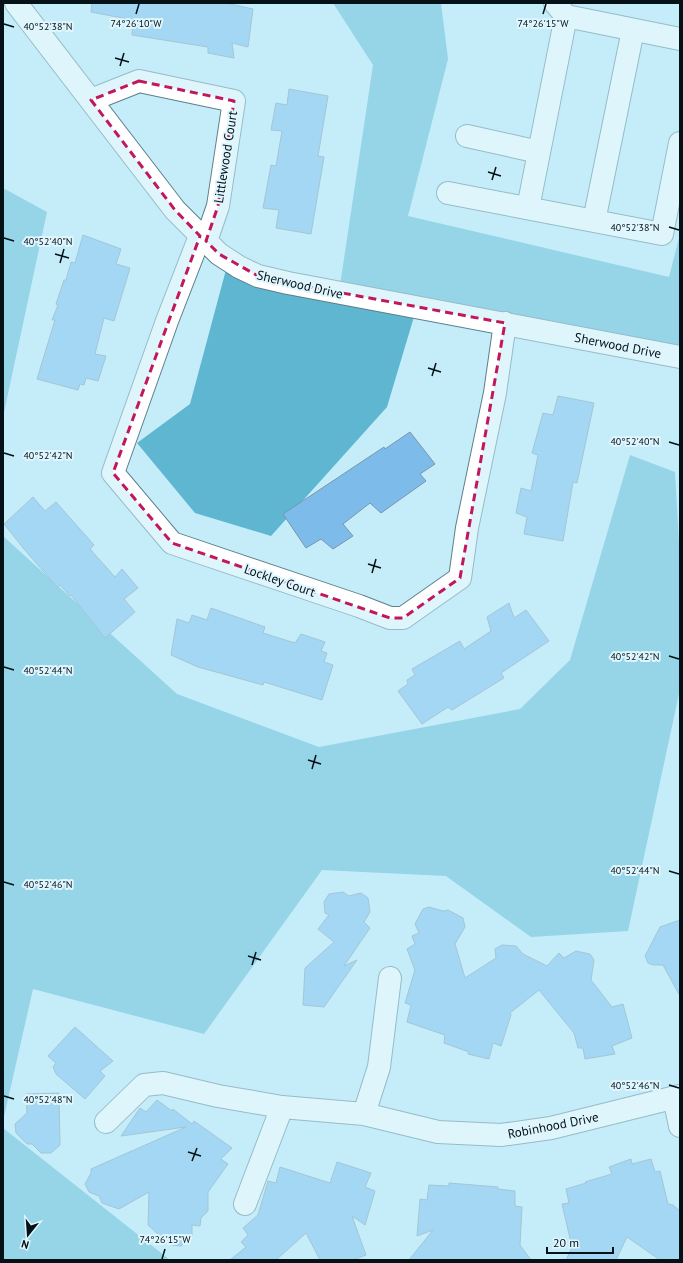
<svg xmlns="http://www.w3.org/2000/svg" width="683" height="1263" viewBox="0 0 683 1263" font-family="'PT Sans',sans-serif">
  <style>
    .forest { fill: #5eb6d1 }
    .building { fill: #7dbcea; stroke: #7a96ab }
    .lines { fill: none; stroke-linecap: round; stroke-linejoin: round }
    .minor-casing { stroke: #5c808c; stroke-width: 24 }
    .minor { stroke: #fff; stroke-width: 22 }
    .marked { fill: none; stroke: #c2185b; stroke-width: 3; stroke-dasharray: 8 5; stroke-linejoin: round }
    .ticks { fill: none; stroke: #041116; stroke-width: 1.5 }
    .labels { text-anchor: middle; stroke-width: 4; stroke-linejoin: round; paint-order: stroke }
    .street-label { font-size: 13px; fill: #041116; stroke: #dff6fe }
    .ticks-label { font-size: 10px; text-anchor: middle; fill: #041116; stroke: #dff6fe; stroke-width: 4; stroke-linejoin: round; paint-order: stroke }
  </style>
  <rect width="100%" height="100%" fill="#c5ecf9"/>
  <!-- forest -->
  <path class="forest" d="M333 3H441L448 59 408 216 669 277 680 234V363L416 310 387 407 271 536 195 513 137 443 190 404 227 266 339 292 373 65Z
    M3 188 47 212 3 417Z
    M630 455 675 472 680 561V689L628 931 531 937 446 876 322 870 204 1034 33 989 3 1121V536L177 694 319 747 520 709 570 660Z
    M3 1128 170 1260H3Z"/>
  <!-- building -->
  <path class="building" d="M92 3H226L253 9 248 47 232 43 234 58 208 53V47L132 35 133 20 91 12Z
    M289 89 328 96 318 156 324 157 311 234 276 228 279 210 263 208 271 165 276 166 282 131 271 130 276 103 287 105Z
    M83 235 121 249 116 264 130 268 114 321 104 318 95 354 106 356 98 381 86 378 84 385 80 384 78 390 37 379 55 320H52L58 305 56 304 64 280H66L71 262 75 263Z
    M558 396 594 403 577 483 573 482 563 541 524 534 527 517 516 513 521 488 531 491 538 455 532 453 543 413 553 415Z
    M410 432 435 464 420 474 426 481 381 513 370 503 343 524 353 536 333 549 321 539 306 548 283 514 384 447 385 449Z
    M33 497 45 511 56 502 94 545 90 549 115 577 122 569 138 588 124 599 135 612 105 638 71 595 70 596 60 585 57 587 24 549 4 524Z
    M509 603 514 618 526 610 549 641 501 673 504 678 452 710 448 707 422 724 398 691 408 684 407 680 415 675 412 669 460 641 464 649 491 631 487 617Z
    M211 608 265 627 263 633 295 643 301 634 325 642 321 651 327 653 324 662 333 665 322 700 264 682 263 685 198 667 171 655 177 619 189 623 192 615 207 620Z
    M343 892 349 896 361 893 368 898 370 912 364 922 370 928 344 966 357 960 324 1007 303 1005 305 968 334 942 318 929 329 915 325 913 324 902 329 894Z
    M429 907 443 911 448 910 463 918 465 927 455 944 465 978 496 958 495 949 502 945 516 946 523 954 547 966 559 953 564 958 576 951 590 954 594 960 591 980 612 1007 623 1004 632 1038 612 1046 615 1054 585 1059 583 1048H578L574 1033 539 990 510 1013 511 1015 501 1046 493 1043 489 1059 468 1054 469 1052 444 1043 445 1035 407 1022 411 1005 405 1003 415 970 407 949 415 944 412 936 419 933 415 924 423 909Z
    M680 920V996L663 965H653L648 963 645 956 660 927Z
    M75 1027 113 1061 100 1071 105 1076 85 1099 56 1074 53 1067 56 1063 48 1056Z
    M59 1093 60 1145 51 1153H41L32 1144H27L16 1133 15 1124 27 1113 26 1094Z
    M157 1100 172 1111 173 1109 192 1124 194 1121 232 1148 221 1159 228 1164 208 1192V1211L201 1218 200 1226 192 1225V1236L181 1246 172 1245 165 1237 160 1236 148 1225 149 1192 119 1209 102 1203 99 1196 89 1192 85 1184 91 1173V1169L186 1127 121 1136 140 1108 146 1112Z
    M631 1159 632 1164 651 1159 655 1172 660 1171 668 1204 673 1205 680 1211V1260H660L627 1237 616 1260H566L572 1247 562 1204 569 1203 566 1189 586 1183 585 1182 612 1174 609 1167Z
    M337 1162 371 1173 365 1187 375 1191 365 1225 352 1216 366 1255 353 1260H320L306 1233 276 1260H230L246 1247 241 1242 248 1235 243 1228 258 1215 268 1181 276 1183 280 1167 330 1183Z
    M449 1183 498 1187V1189L515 1191V1206L522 1207 520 1245 531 1260H409L433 1230 417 1236 420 1199 427 1200 429 1185 449 1186Z"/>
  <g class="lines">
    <!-- minor casing -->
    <g class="minor-casing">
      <path id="minor" d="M16 3 175 210 219 254 239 267 258 276 288 283 680 357
        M566 16 680 39
        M91 100 139 81 234 101 218 206 206 241
        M467 136 539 152
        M448 193 662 234 680 143
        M528 208 566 16 555 3
        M594 221 633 30
        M200 236 167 321 113 473 172 543 359 606 390 618H403L460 578 467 528 495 393 505 323
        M674 1097 680 1126
        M364 1114 379 1067 390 978
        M106 1122 144 1085 163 1083 218 1096 282 1107 364 1114 438 1132 501 1135 551 1128 680 1096
        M245 1204 282 1107"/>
    </g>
    <!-- minor -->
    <use href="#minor" class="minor"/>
  </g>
  <!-- marked area -->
  <path d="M0 0H683V1263H0ZM139 81 234 101 218 206 206 241 219 254 258 276 288 283 505 323 460 578 403 618H390L172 543 113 473 200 236 175 210 91 100Z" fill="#c5ecf9" fill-opacity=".55" fill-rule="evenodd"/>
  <path class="marked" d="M139 81 234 101 218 206 206 241 219 254 258 276 288 283 505 323 460 578 403 618H390L172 543 113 473 200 236 175 210 91 100Z"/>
  <!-- ticks -->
  <path class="ticks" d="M136 14 139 4M543 14 546 4M4 24 14 27M115 58 129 62M120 66 124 53M488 172 501 176M492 180 496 167M669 227 679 230M4 238 14 241M55 254 69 258M60 263 64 249M428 368 441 372M432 376 436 363M669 442 679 445M4 453 14 456M368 564 381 568M372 573 376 559M669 656 679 659M4 667 14 670M308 760 321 764M312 769 316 755M669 871 679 874M4 882 14 885M248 956 261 960M252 965 256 952M669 1085 679 1088M4 1096 14 1099M188 1152 201 1156M192 1161 197 1148M162 1259 165 1249"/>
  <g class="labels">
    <!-- street labels -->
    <g class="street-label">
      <text transform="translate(225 157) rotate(-81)" y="5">Littlewood Court</text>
      <text transform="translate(300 284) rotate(13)" y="5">Sherwood Drive</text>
      <text transform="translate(618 345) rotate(11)" y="5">Sherwood Drive</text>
      <text transform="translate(280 580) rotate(19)" y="5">Lockley Court</text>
      <text transform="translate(553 1125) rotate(-11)" y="5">Robinhood Drive</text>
    </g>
  </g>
  <g class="ticks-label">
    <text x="136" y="27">74°26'10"W</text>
    <text x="543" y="27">74°26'15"W</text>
    <text x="48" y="30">40°52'38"N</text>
    <text x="635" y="231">40°52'38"N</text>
    <text x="48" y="245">40°52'40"N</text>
    <text x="635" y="445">40°52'40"N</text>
    <text x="48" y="459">40°52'42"N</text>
    <text x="635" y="660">40°52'42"N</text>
    <text x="48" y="674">40°52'44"N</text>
    <text x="635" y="874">40°52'44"N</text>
    <text x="48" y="888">40°52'46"N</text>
    <text x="635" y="1089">40°52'46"N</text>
    <text x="48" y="1103">40°52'48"N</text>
    <text x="165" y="1243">74°26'15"W</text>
  </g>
  <!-- border -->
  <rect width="683" height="1263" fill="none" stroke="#041116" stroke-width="8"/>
  <!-- north arrow -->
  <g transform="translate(28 1235) rotate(197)" stroke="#dff6fe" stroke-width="3" paint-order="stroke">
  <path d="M0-3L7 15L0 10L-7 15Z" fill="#041116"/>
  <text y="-6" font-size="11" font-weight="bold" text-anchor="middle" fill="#041116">N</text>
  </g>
  <!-- scale -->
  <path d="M547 1247v6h66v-6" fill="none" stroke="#041116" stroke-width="2"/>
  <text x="553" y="1247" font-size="12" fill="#041116" stroke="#dff6fe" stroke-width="3" paint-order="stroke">20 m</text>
</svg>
